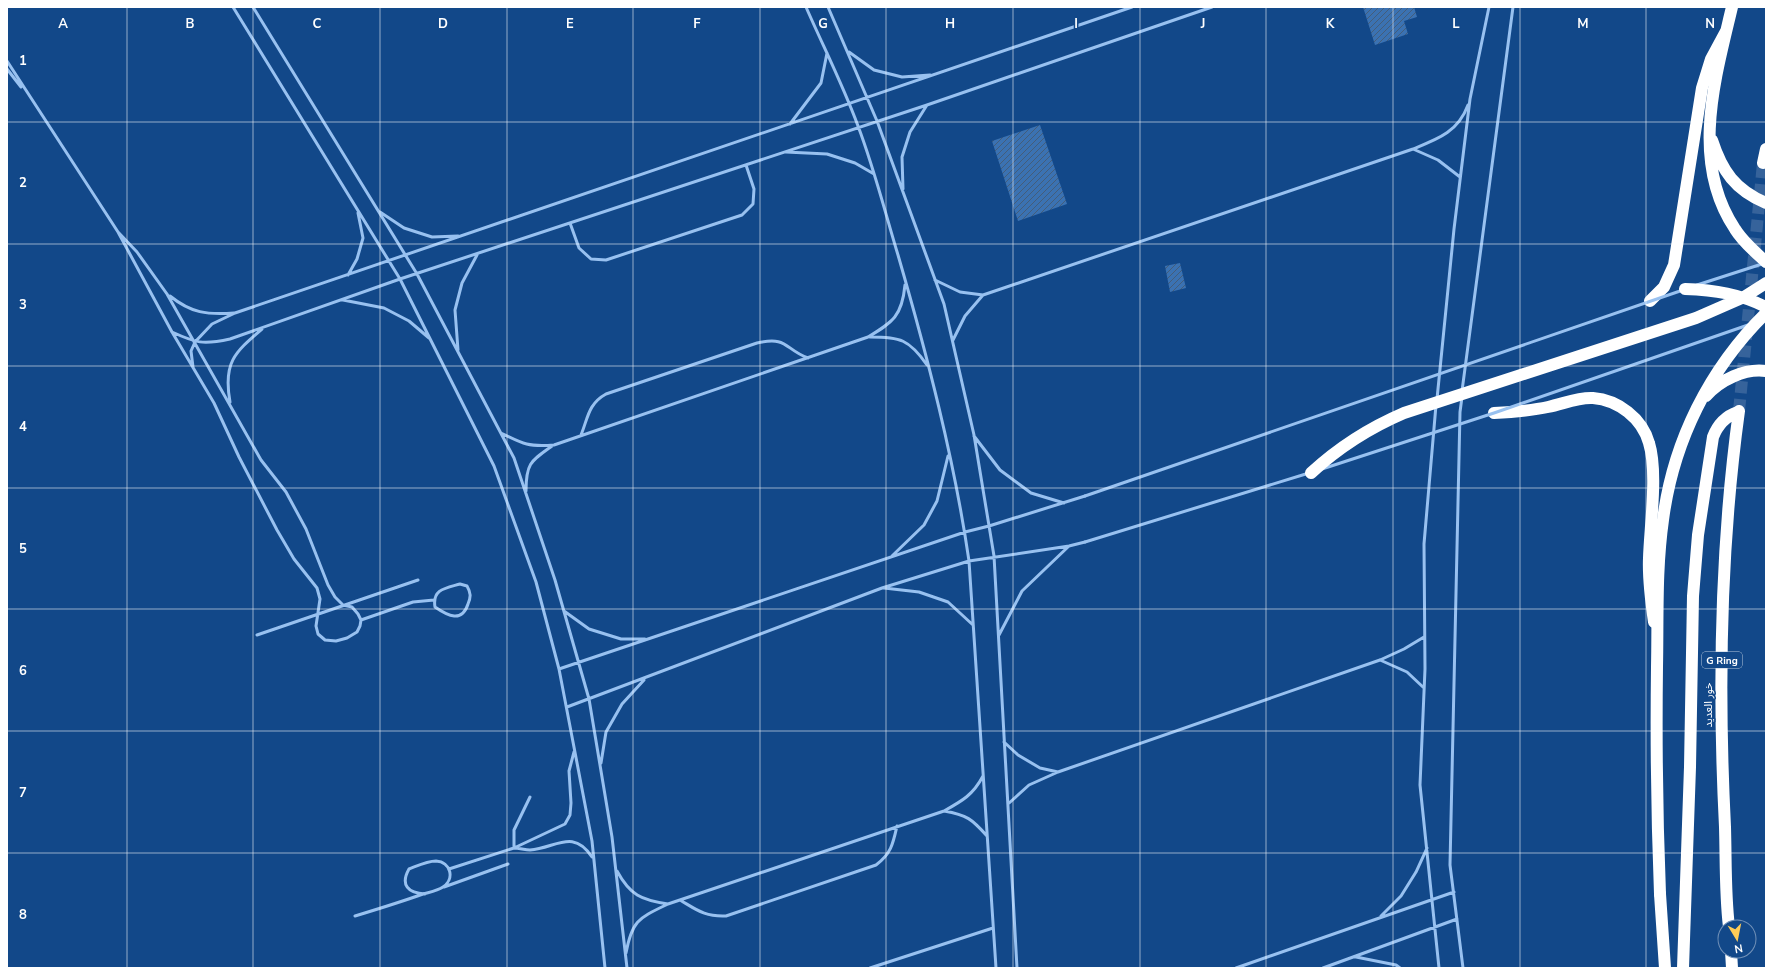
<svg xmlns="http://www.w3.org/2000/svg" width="1773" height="975" viewBox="0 0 1773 975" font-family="'Nunito Sans','Noto Sans Arabic',sans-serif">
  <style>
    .building { fill: url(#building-hatch) }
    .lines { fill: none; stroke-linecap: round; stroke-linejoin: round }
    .motorway-tunnel { stroke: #36639b; stroke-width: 12; stroke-dasharray: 12 6; stroke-linecap: butt }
    .service { stroke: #98c1f0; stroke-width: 3 }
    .motorway { stroke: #fff; stroke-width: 12 }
    .service-bridge { stroke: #98c1f0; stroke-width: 3 }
    .motorway-bridge { stroke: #fff; stroke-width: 12 }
    .grid { fill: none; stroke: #fff; stroke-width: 1; stroke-opacity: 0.55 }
    .labels { text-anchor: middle; stroke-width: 3; stroke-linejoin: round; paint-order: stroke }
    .shield { fill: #124889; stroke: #b8c8dc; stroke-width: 1 }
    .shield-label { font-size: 10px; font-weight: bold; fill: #fff }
    .street-label { font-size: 11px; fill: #fff; stroke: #124889 }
    .grid-label { font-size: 13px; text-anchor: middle; font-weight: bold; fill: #fff; stroke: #124889; stroke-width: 3; stroke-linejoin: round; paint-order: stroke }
  </style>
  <defs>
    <pattern id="building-hatch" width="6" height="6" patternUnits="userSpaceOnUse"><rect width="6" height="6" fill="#3b72b2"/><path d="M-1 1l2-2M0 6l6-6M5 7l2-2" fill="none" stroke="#445d7a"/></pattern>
  </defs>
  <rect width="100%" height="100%" fill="#124889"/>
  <!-- building -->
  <path class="building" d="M1363 7H1414L1417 17 1404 21 1408 34 1375 45Z
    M1040 125 1067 204 1018 221 992 141Z
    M1180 263 1186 288 1170 292 1165 266Z"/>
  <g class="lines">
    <!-- motorway-tunnel -->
    <path class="motorway-tunnel" d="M1739 411 1763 163"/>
    <!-- service -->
    <path class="service" d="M233 7 400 279 494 466 536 582 559 669 592 841 605 968
      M253 7 417 274 514 458 555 580 589 699 612 837 627 968
      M806 7C823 46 843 85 858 126 874 168 885 212 898 255 927 355 954 458 969 561L996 968
      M828 7 877 121 944 304 974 435 994 556 1017 968
      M849 52 874 70 902 77 930 75
      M7 61 118 232 172 332 214 403 239 457 277 530 294 559 317 588 320 599 316 626 318 634 325 640 336 641 347 638 357 632 360 626 361 620 358 614 352 607 343 605 335 597 328 585 306 529 286 492 261 460 167 294 137 252 118 232
      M7 69 21 87
      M790 124 821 83 827 53
      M1413 149 1438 160 1460 177
      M786 152 827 154 855 163 874 174
      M903 189 902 157 910 132 927 105
      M380 212 404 228 432 237 458 236
      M570 223 579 248 591 259 606 260 742 215 753 204 754 189 746 165
      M348 275 357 259 363 238 358 213
      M935 280 960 292 983 295 1413 149C1438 139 1458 132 1468 105
      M170 296C191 313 207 315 234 313
      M343 300 384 308 409 321 429 338
      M172 332C196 343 203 345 230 339L400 279 927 105 1212 7
      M870 337C900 337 909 339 927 365
      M953 340 965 316 983 295
      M458 350 455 310 462 283 477 255
      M193 367 191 351 195 342 212 324 235 313 1132 7
      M1462 391 1513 7
      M1462 397 1460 412 1450 865 1463 968
      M1437 399 1454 229 1470 99 1489 7
      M230 402C223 363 234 353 262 329
      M1436 405 1424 544 1425 669 1420 785 1439 968
      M501 433C523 444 528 447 554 445L868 337C893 322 902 316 905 285
      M581 435C588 418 588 404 606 394L757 343C788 336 784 349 808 358
      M974 436 1000 470 1031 493 1064 503
      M526 491C526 463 531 461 552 446
      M892 556 924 525 937 501 948 456
      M460 584 467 586C471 593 471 597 468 604 462 623 448 616 435 607 432 589 446 588 460 584Z
      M884 588 919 592 948 602 973 625
      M564 611 589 629 621 639H645
      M361 620 413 602 434 600
      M257 635 418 580
      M999 635 1022 591 1069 546
      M1380 660 1407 672 1424 688
      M559 669 965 532 989 526 1085 496
      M567 707 882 588 969 561 1069 546 1085 542
      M1004 742 1018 755 1040 768 1058 772
      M574 752 569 771 571 803 570 815 565 824 514 848C519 848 525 850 530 850 556 848 573 828 592 857
      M601 763 606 732 622 704 644 680
      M1008 804 1029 785 1058 772 1380 660 1404 649 1424 637
      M944 811C967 815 972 819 987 836
      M449 869 514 848V830L530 797
      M617 871C630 895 641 900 668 904
      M444 887 508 864
      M680 900C697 910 705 917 726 916L876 865C891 854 893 844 897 826
      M355 916C378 909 401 902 423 894 430 892 437 891 443 887 455 879 451 862 436 861 427 861 417 866 409 869 400 885 408 893 425 894
      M1381 916 1401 896 1416 872 1427 848
      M626 953C632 920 639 918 668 904L944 811C962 801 973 795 983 776
      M1356 957 1396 965 1400 968
      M870 968 993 928
      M1236 968 1454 892
      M1323 968 1457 919"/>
    <!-- motorway -->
    <path class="motorway" d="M1763 163 1766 149
      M1650 301 1664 287 1674 265 1702 88 1711 59 1725 33
      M1494 413C1512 412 1530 411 1548 407 1563 404 1578 397 1593 398 1618 400 1642 418 1649 443 1658 472 1650 526 1649 558 1648 580 1651 601 1654 622
      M1660 894 1665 968
      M1729 927C1725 894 1726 861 1725 827 1718 689 1720 549 1739 411
      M1731 951 1732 968
      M1683 968 1690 767 1693 596 1698 535 1713 437C1718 424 1726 416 1738 412"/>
    <!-- service-bridge -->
    <path class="service-bridge" d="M1697 285 1762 264
      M1322 469 1494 413 1748 325
      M1085 496 1683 290
      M1085 542 1309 473"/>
    <!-- motorway-bridge -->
    <path class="motorway-bridge" d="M1732 7C1715 79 1690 162 1735 229 1743 242 1755 252 1766 262
      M1712 140C1722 171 1735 190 1766 203
      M1685 289C1715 290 1740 294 1766 307
      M1706 396C1720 380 1745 368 1766 371
      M1311 473C1339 447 1369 428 1404 413L1696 318 1744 297 1766 283
      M1660 894C1657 818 1656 743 1657 667 1658 618 1656 569 1663 520 1673 442 1709 369 1766 313"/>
  </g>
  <!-- grid -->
  <path class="grid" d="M127 7V968M253 7V968M380 7V968M507 7V968M633 7V968M760 7V968M886 7V968M1013 7V968M1140 7V968M1266 7V968M1393 7V968M1520 7V968M1646 7V968M7 122H1766M7 244H1766M7 366H1766M7 488H1766M7 609H1766M7 731H1766M7 853H1766"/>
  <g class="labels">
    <!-- shield labels -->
    <rect class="shield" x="1702" y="652" width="40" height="16" rx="3"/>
    <g class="shield-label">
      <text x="1722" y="664">G Ring</text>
    </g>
    <!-- street labels -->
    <g class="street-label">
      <text transform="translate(1708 705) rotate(-90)" y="4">خور العديد</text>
    </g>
  </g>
  <g class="grid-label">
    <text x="63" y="28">A</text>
    <text x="190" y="28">B</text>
    <text x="317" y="28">C</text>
    <text x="443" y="28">D</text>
    <text x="570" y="28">E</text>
    <text x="697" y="28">F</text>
    <text x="823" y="28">G</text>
    <text x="950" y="28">H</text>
    <text x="1076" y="28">I</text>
    <text x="1203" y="28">J</text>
    <text x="1330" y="28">K</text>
    <text x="1456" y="28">L</text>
    <text x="1583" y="28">M</text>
    <text x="1710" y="28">N</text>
    <text x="23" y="65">1</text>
    <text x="23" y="187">2</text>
    <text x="23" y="309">3</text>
    <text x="23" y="431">4</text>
    <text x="23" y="553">5</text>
    <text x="23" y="675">6</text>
    <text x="23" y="797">7</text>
    <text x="23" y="919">8</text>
  </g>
  <!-- border -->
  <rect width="1773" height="975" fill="none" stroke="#ffffff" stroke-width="16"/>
  <!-- north arrow -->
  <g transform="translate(1737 939) rotate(170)"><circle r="19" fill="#124889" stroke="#7191b8"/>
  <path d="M0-3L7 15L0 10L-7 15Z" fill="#ffcc57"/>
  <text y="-6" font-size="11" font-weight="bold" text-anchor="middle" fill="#ffffff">N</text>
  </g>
</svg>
